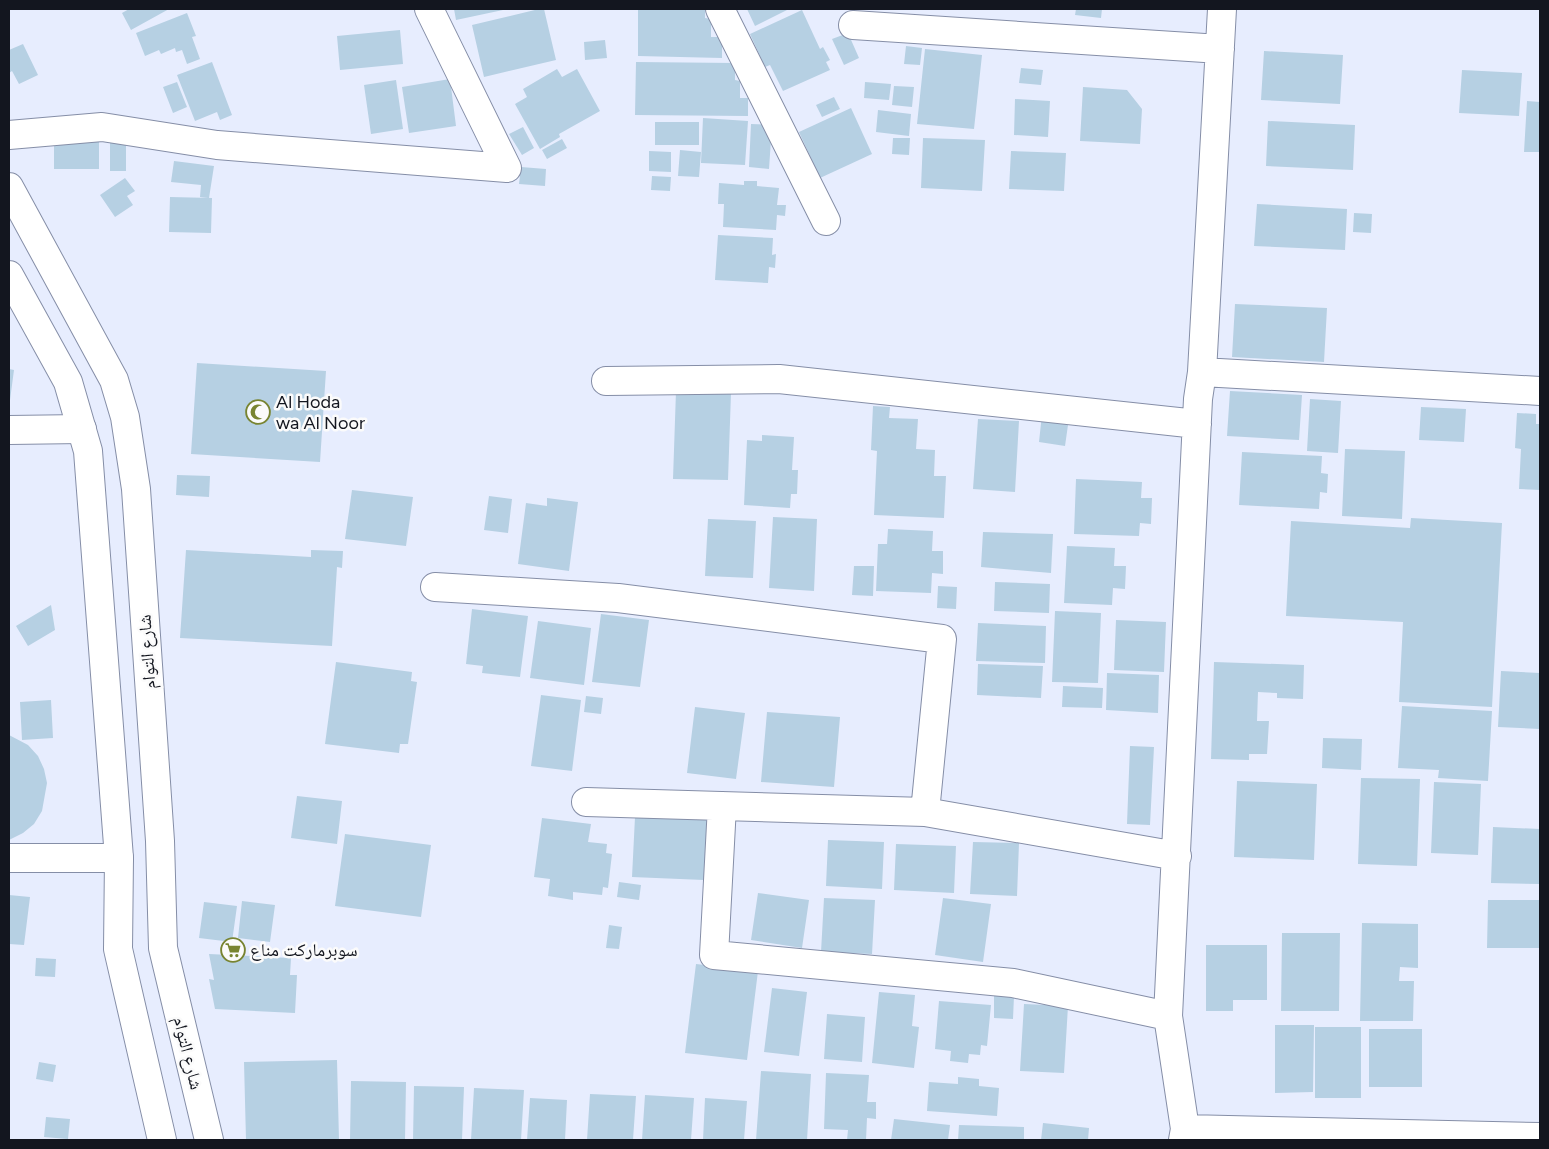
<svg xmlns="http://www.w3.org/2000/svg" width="1549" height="1149" viewBox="0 0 1549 1149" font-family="Figtree,'Noto Naskh Arabic',sans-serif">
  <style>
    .building { fill: #b6d0e3 }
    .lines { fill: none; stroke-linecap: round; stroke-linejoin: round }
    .minor-casing { stroke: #858ea7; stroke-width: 30 }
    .major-casing { stroke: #858ea7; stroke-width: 30 }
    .minor { stroke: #fff; stroke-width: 28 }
    .major { stroke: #fff; stroke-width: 28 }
    .labels { text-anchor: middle; stroke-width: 5; stroke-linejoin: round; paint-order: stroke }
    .poi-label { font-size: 18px; fill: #13161f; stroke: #fbfbfb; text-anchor: start }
    .street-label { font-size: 18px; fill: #13161f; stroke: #fbfbfb }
  </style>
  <rect width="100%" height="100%" fill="#e7edfe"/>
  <!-- building -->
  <path class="building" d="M129 9H169L131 30 122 13Z
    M454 9H503V10L456 20Z
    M539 9H544L556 60 484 77 472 25Z
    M638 9H705V18L711 19V37H722V58L638 56Z
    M747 9H789L755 26Z
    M1076 9H1102L1101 18 1075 15Z
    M802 10 820 49 823 47 830 60 826 62 830 70 783 91 770 65 765 67 750 34Z
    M187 13 196 36 192 37 200 59 187 64 182 50 176 52 175 48 161 54 159 50 145 56 136 33Z
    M400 30 403 64 340 70 337 36Z
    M848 33 859 58 844 65 832 39Z
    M605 40 607 58 585 60 584 42Z
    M23 44 38 75 19 84 12 71 9 73V50Z
    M906 46 922 48 920 65 904 64Z
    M925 49 982 55 974 129 917 124Z
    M1264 51 1343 55 1340 104 1261 100Z
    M212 62 232 115 220 120 217 112 195 121 177 75Z
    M636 62 735 63V80L740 81V98H748V116L635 115Z
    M1021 68 1043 70 1041 85 1019 83Z
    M557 69 562 77 577 69 600 111 559 134 560 137 540 149 515 104 527 97 523 89Z
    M1462 70 1522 73 1519 116 1459 113Z
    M450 79 456 126 409 133 402 87Z
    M396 80 403 129 371 134 364 85Z
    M177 82 187 107 173 113 163 87Z
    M865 82 891 84 889 100 864 98Z
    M894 86 914 87 912 107 892 105Z
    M1083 87 1127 90 1142 109 1140 144 1080 141Z
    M834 97 840 109 822 117 816 105Z
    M1015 99 1050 101 1048 137 1014 135Z
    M1527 101 1540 102V152H1524Z
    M851 108 872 154 820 178 799 132Z
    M878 110 911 114 909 136 876 132Z
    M703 118 748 121 745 165 701 163Z
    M1268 121 1355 125 1353 170 1266 166Z
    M655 122H699V145H655Z
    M751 124 772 125 769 169 749 167Z
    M523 127 534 148 522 155 509 134Z
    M54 135H99V169H54Z
    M893 138H910L909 155 892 154Z
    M923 138 985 140 982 191 921 188Z
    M562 139 567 148 547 159 542 150Z
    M110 140H126V171H110Z
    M680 150 701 152 699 177 678 176Z
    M649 151 671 152V172L649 171Z
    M1011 151 1066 153 1064 191 1009 189Z
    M174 161 214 166 209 198 200 197 201 185 171 182Z
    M521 167 546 169 545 186 519 184Z
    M652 176 671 177 670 191 651 190Z
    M125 178 135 191 127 196 133 205 115 217 100 195Z
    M744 181H757V186L779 188 777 205H786L785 216 777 215 776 230 723 227 724 204H718L719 183 744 185Z
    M170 197 212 198 211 233 169 232Z
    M1257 204 1347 209 1345 250 1254 246Z
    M1354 213 1372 214 1371 233 1353 232Z
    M718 235 773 238 772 255 776 254 775 268 769 267 768 283 715 280Z
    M1235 304 1327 308 1324 362 1232 357Z
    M197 363 326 371 320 462 191 454Z
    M9 369 14 370 10 400H9Z
    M676 391 731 393 728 480 673 479Z
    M1230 391 1302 395 1299 440 1227 436Z
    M1310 399 1341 401 1338 453 1307 451Z
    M873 406 890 407 889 418 918 419 916 449 935 450 934 476H946L944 518 874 515 877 451 871 450Z
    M1421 407 1466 409 1464 442 1419 440Z
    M1517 413 1536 414V424H1540V490L1519 489 1521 449 1515 448Z
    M1042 414 1069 418 1065 446 1039 442Z
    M978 419 1019 421 1015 492 973 489Z
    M762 435 794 437 792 470H798L797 494H791L790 508 744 505 747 440 762 441Z
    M1345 449 1405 451 1402 519 1342 516Z
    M1242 452 1322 456 1321 473 1328 474 1327 493 1320 492 1319 509 1239 505Z
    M177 475 210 476 209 497 176 495Z
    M1076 479 1142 482 1141 498H1152L1151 524 1140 523 1139 536 1074 534Z
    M352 490 413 497 406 546 345 539Z
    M489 496 512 499 508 533 484 530Z
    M547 498 578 502 569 571 518 564 526 503 547 506Z
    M773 517 817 519 814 591 769 588Z
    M1411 518 1502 523 1492 707 1399 702 1403 622 1286 616 1291 521 1410 528Z
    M708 519 756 521 753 578 705 576Z
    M888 529 933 531 932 551H943V574L932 573 931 593 876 591 878 544H887Z
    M983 532 1053 534 1051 573 981 567Z
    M1067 546 1115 548 1114 566H1126L1125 589 1113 588 1112 605 1064 603Z
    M186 550 311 557V550L343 551 342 568 337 567 332 646 180 638Z
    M854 566H874L873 596 852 595Z
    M995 582 1050 584 1049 613 994 611Z
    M938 586 957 587 956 609 937 608Z
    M51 605 55 630 28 646 16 626Z
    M472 609 528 616 520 677 482 673 483 666 466 664Z
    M1055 611 1101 613 1098 683 1052 682Z
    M601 614 649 620 640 687 592 682Z
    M1116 620 1166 622 1164 672 1114 670Z
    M538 621 591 628 584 685 530 678Z
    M978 623 1046 626 1045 663 976 661Z
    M336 662 412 672 411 681 417 682 408 744H400L399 753 325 744Z
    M1214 662 1304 665 1303 699 1277 698V693L1258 692 1257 721H1269L1267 754H1249V760L1211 759Z
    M978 664 1043 666 1041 698 977 695Z
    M1501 671 1540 673V729L1498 727Z
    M1107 673 1159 675 1158 713 1106 710Z
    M1063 686 1103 688 1102 708 1062 707Z
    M541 695 581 700 572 771 531 766Z
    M586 696 603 698 601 714 584 712Z
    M51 700 53 738 22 740 20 702Z
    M1402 706 1492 711 1488 781 1438 778 1439 770 1398 768Z
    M695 707 745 713 736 779 687 773Z
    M767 712 840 717 834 787 761 782Z
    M9 735 28 745 38 756 44 769 47 783 42 811 34 824 23 833 9 840Z
    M1323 738 1362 739 1361 770 1322 768Z
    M1130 746 1154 747 1150 825 1127 824Z
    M1361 778 1420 779 1417 866 1358 864Z
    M1237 781 1317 784 1314 860 1234 857Z
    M1434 782 1481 784 1478 855 1431 853Z
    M297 796 342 801 337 844 291 838Z
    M635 817 708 820 704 880 632 877Z
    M542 818 591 824 588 842 607 844 606 853 612 854 608 888 603 887 602 895 573 892V900L548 896 550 879 534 877Z
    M1493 827 1540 829V884L1491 883Z
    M345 834 431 845 421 917 335 906Z
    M828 840 884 842 882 889 826 886Z
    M973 842 1019 843 1017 896 970 894Z
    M896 844 956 846 954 893 894 890Z
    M619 882 641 885 639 900 617 897Z
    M758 893 809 900 802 948 751 940Z
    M9 895 30 897 24 945 9 944Z
    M824 898 875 900 872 954 821 952Z
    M943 898 991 904 983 962 935 955Z
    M1488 900H1540V948H1487Z
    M242 901 275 905 270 942 238 938Z
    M204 902 237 906 232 942 199 938Z
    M1362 923 1418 924V968L1400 967 1399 981H1414L1413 1021H1360Z
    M609 925 622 927 619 949 606 948Z
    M1282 933H1340L1339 1011H1281Z
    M1206 945H1267V1000H1233V1011H1206Z
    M209 954 291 958 290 975H297L295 1013 215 1009 209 979 214 980Z
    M36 958 56 959 55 977 35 976Z
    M696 964 758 971 747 1060 685 1053Z
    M772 988 807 992 799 1056 764 1052Z
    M879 992 915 995 912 1026 919 1027 914 1068 872 1063Z
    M994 995 1014 996 1013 1019 994 1018Z
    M939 1001 991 1005 987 1046 981 1045 980 1055 969 1054 968 1063 950 1061 951 1051 935 1049Z
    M1024 1004 1068 1006 1064 1073 1020 1071Z
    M827 1014 865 1017 862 1062 824 1059Z
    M1275 1025H1314L1313 1092 1275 1093Z
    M1315 1027H1361V1098H1315Z
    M1369 1029H1422V1087H1369Z
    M337 1060 339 1140H246L244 1062Z
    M39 1062 56 1065 53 1082 36 1079Z
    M761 1071 811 1074 807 1140H756Z
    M826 1073 869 1075 867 1102H876V1119L867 1118 866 1140H847L848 1130 824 1129Z
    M958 1077 979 1079V1086L999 1088 997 1116 927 1111 929 1082 958 1084Z
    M351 1081 406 1082 405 1140H350Z
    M414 1086 464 1087 462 1140H413Z
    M474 1088 524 1090 521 1140H471Z
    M590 1094 636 1096 633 1140H587Z
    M645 1095 694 1098 691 1140H642Z
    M530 1098 567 1100 565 1140H527Z
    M705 1098 747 1101 744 1140H703Z
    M46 1117 70 1119 68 1139 44 1137Z
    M894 1119 950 1125 948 1140H891Z
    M1043 1123 1089 1128 1088 1140H1041Z
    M959 1125 1024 1127V1140H958Z"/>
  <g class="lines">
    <!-- minor casing -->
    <g class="minor-casing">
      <path id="minor" d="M720 9 826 221
        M853 25 1220 49
        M9 135 102 127 217 145 507 168 429 9
        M1202 372 1540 391
        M606 381 779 379 1197 424
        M9 430 82 429
        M435 587 618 598 942 639 925 812
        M586 802 925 812 1177 856
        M722 806 714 955 1013 983 1168 1016
        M9 858H119
        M1185 1129 1540 1137
        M1183 1140 1185 1129 1168 1016 1198 399 1202 372 1222 9"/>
    </g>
    <!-- major casing -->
    <g class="major-casing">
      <path id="major" d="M9 187 114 380 125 417 136 489 160 841 163 948 209 1140
        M9 275 68 382 88 451 119 858 118 949 162 1140"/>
    </g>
    <!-- minor -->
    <use href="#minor" class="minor"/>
    <!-- major -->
    <use href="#major" class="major"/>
  </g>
  <!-- icons -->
  <defs>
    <g id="mosque-ring" transform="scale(1.25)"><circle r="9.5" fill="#fbfbfb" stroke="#788431" stroke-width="1.5"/><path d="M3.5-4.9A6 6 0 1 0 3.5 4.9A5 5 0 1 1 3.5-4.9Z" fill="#788431"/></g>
    <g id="supermarket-ring" transform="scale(1.25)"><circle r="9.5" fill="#fbfbfb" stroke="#788431" stroke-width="1.5"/><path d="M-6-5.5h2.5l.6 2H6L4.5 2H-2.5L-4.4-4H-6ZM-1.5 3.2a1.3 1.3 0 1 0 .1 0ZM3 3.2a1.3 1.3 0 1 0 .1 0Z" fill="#788431"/></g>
  </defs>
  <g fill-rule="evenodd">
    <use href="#mosque-ring" x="258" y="412"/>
    <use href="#supermarket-ring" x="233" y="950"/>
  </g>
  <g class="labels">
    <!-- poi labels -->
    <g class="poi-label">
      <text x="276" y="408">Al Hoda<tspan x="276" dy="21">wa Al Noor</tspan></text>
      <text x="250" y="956">سوبرماركت مناع</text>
    </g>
    <!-- street labels -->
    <g class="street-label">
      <text transform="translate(147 652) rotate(-94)" y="6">شارع التوام</text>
      <text transform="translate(188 1053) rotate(76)" y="6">شارع التوام</text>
    </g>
  </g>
  <!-- border -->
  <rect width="1549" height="1149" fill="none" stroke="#13161f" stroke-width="20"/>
</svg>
